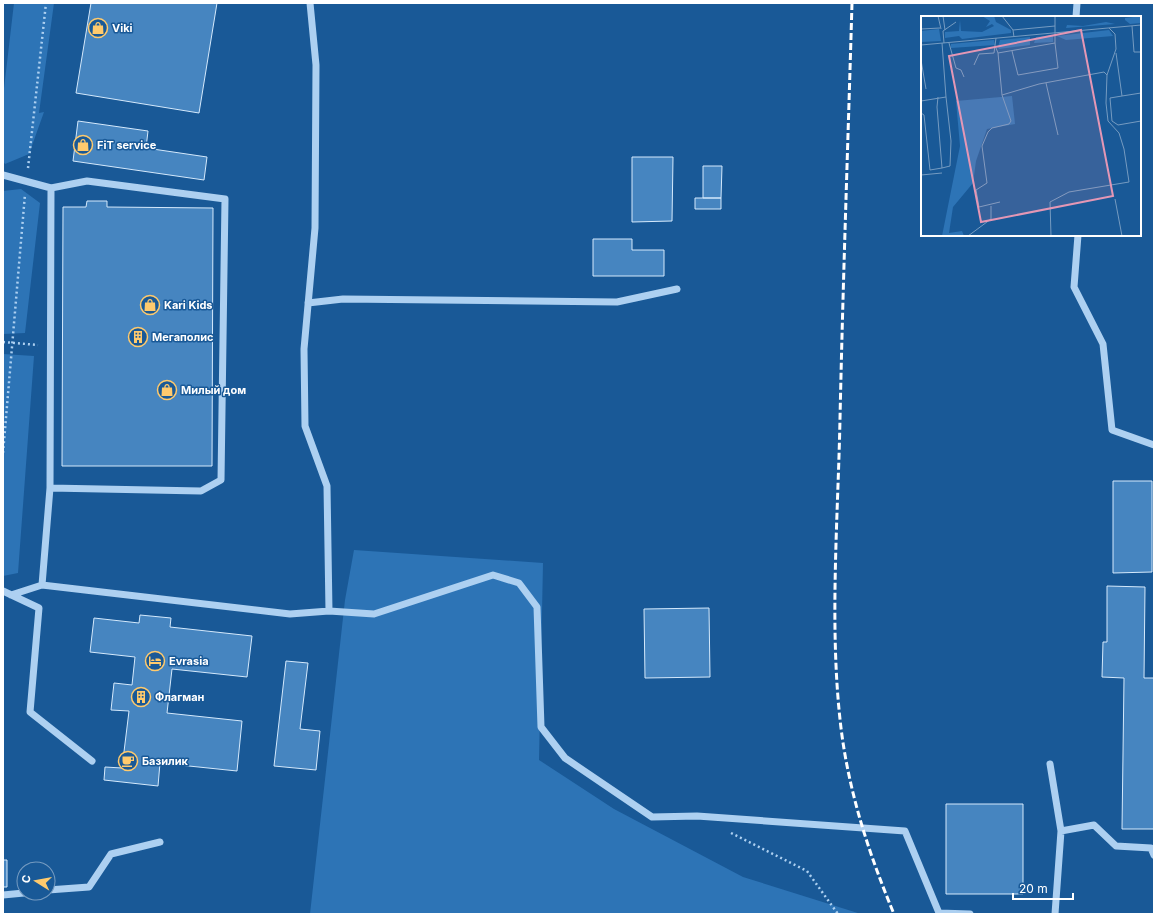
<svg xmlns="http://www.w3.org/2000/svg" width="1157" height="917" viewBox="0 0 1157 917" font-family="Inter,sans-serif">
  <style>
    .green { fill: #2d74b6 }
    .building { fill: #4685c0; stroke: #d4e9fc }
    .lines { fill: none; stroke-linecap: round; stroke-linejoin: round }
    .path { stroke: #add0f1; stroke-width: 2.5; stroke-dasharray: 2 3; stroke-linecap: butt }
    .minor { stroke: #add0f1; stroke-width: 7 }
    .rail { stroke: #fff; stroke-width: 3; stroke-dasharray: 7 3; stroke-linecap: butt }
    .labels { text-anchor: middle; stroke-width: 3; stroke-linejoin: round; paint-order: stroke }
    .poi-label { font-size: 11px; font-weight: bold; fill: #fff; stroke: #195997; text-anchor: start }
    .inset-road { fill: none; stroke: #759bc1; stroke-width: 1 }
    .view { fill: #e497b5; fill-opacity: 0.15; stroke: #e497b5; stroke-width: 2 }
    .inset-edge { fill: none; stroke: #fff; stroke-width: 2 }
  </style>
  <rect width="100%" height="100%" fill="#195997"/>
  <!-- green -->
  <path class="green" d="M14 3H54L39 113 44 112 29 154 5 164 3 161V97Z
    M21 189 40 203 25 333 3 334V191Z
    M3 354 34 356 18 573 3 576Z
    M354 550 543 563 539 760 614 809 743 877 861 914H310L345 600Z"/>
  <!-- building -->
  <path class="building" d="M91 3H217L199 113 76 93Z
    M78 121 148 131 146 148 207 157 204 180 73 161Z
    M632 157H673L672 221 632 222Z
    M703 166H722L721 198H703Z
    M695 198H721V209H695Z
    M87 201H107V207L213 208 212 466H62L63 207H86Z
    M593 239H632V250H664V276H593Z
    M1113 481H1152V572L1113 573Z
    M1107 586 1145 587 1144 678H1154V829H1122L1124 678 1102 677 1103 642H1107Z
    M709 608 710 677 645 678 644 609Z
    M140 615 171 618 170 627 252 636 247 677 172 669 167 713 242 721 237 771 160 763 158 786 104 780 105 767 122 768 129 711 111 710 114 683 132 685 135 657 90 652 94 618 139 623Z
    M286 661 308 663 300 729 320 731 316 770 274 766Z
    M946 804H1023V894H946Z
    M3 860H7V887H3Z"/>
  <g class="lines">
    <!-- path -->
    <path class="path" d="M28 168 46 3
      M3 342 38 345
      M3 453 25 194
      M731 833 807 871 838 914"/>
    <!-- minor -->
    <path class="minor" d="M310 3 316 65 315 228 304 349 305 426 327 486 329 611 374 614 493 575 519 583 537 607 541 727 565 758 652 817 697 816 905 831 939 913 970 914
      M1076 17 1077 3
      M3 175 51 188 50 488 42 585 11 595
      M1078 235 1074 287 1103 344 1112 430 1154 445
      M308 303 343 299 617 302 677 289
      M50 488 201 491 221 480 225 199 87 181 51 188
      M42 585 290 614 329 611
      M3 591 39 608 30 712 92 761
      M1050 764 1061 831 1055 914
      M1061 831 1094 825 1116 846 1151 848 1154 855
      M48 890 89 887 111 854 160 842
      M3 895 24 893"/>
    <!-- rail -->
    <path class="rail" d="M852 3C848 142 843 280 840 419 838 519 829 629 841 728 849 793 869 854 894 914"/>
  </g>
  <!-- icons -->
  <defs>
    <g id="shop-ring" transform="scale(1)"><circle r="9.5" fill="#195997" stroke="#ffca6d" stroke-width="1.5"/><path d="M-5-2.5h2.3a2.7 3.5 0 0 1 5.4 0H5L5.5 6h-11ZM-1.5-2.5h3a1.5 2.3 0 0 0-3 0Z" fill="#ffca6d"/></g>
    <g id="building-ring" transform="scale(1)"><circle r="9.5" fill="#195997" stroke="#ffca6d" stroke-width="1.5"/><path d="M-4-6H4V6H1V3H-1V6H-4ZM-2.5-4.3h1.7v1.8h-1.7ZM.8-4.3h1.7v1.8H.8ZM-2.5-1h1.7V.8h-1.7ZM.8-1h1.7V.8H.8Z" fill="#ffca6d"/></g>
    <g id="hotel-ring" transform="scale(1)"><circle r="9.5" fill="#195997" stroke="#ffca6d" stroke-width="1.5"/><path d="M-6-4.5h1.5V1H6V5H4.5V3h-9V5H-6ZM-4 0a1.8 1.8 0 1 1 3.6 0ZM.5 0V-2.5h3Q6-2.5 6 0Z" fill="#ffca6d"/></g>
    <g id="cafe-ring" transform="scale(1)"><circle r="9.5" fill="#195997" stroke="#ffca6d" stroke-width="1.5"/><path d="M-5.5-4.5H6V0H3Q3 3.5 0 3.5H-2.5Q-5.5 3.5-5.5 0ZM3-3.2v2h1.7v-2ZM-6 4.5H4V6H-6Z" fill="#ffca6d"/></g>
  </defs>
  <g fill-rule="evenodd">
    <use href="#shop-ring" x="98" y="28"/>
    <use href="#shop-ring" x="83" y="145"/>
    <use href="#shop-ring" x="150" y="305"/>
    <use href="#building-ring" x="138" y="337"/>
    <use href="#shop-ring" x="167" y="390"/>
    <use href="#hotel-ring" x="155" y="661"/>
    <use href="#building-ring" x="141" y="697"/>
    <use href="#cafe-ring" x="128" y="761"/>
  </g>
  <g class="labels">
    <!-- poi labels -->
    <g class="poi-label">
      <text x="112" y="32">Viki</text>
      <text x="97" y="149">FiT service</text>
      <text x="164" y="309">Kari Kids</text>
      <text x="152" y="341">Мегаполис</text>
      <text x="181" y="394">Милый дом</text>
      <text x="169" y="665">Evrasia</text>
      <text x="155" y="701">Флагман</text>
      <text x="142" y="765">Базилик</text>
    </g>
  </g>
  <!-- overview -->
  <g transform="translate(921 16)">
    <rect width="220" height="220" fill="#195997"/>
    <path d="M61 0H73L75 6 90 14V17L41 23 38 20 24 22V16L38 15 39 4 40 15 61 16 73 10 71 8 65 11 69 5ZM220 0V7L209 8 204 4V2ZM185 6 194 8 145 12 146 9 162 10ZM18 13 20 25 0 26V15ZM188 14 192 20 145 24 136 20ZM132 19V26L113 27 115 21ZM109 21V29L78 33 77 31 79 24ZM73 24 74 29 30 32V28ZM91 80 94 108 66 113 55 145 52 167 32 191 28 217 41 215 43 220H21L39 130 35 85Z" fill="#2d74b6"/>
    <path class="inset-road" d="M17 0 20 13M22 0 24 14M81 0 92 14 93 21M211 10 213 36H220M0 13 19 12M92 14 134 10M23 27 22 15 35 6M28 27 35 52 40 54 43 61M0 29 220 9M75 32 77 37 134 27V0M91 35 97 59 137 52 134 27M77 37 81 79M195 37 201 80 189 82 191 105 197 109 220 105M0 44 5 73M53 49 58 38 73 37 75 22M125 67 137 119M201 80 220 77M0 85 25 81 21 27M0 97 3 99 9 154 21 152 16 91 17 81M21 152 29 150 30 125 25 81M0 159 21 157M194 183 201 220M79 186 58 191 55 174 66 167 61 130 67 116 71 112 88 108 90 105 81 79 118 68 183 56 186 59M47 220 70 203V190M130 220 129 186 148 176 208 166 203 133 198 117 187 105 185 87 186 59 195 33 194 18 188 12"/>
    <path class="view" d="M160 14 192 180 60 206 28 40Z"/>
    <rect width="220" height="220" class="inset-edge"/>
  </g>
  <!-- border -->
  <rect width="1157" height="917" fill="none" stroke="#ffffff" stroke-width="8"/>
  <!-- north arrow -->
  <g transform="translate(36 881) rotate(281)"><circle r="19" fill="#195997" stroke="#759bc1"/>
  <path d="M0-3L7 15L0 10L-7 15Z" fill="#ffca6d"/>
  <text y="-6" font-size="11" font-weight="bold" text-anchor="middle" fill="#ffffff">С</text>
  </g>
  <!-- scale -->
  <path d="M1013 893v6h60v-6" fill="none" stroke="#ffffff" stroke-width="2"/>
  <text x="1019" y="893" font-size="12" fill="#ffffff" stroke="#195997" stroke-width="3" paint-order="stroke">20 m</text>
</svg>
